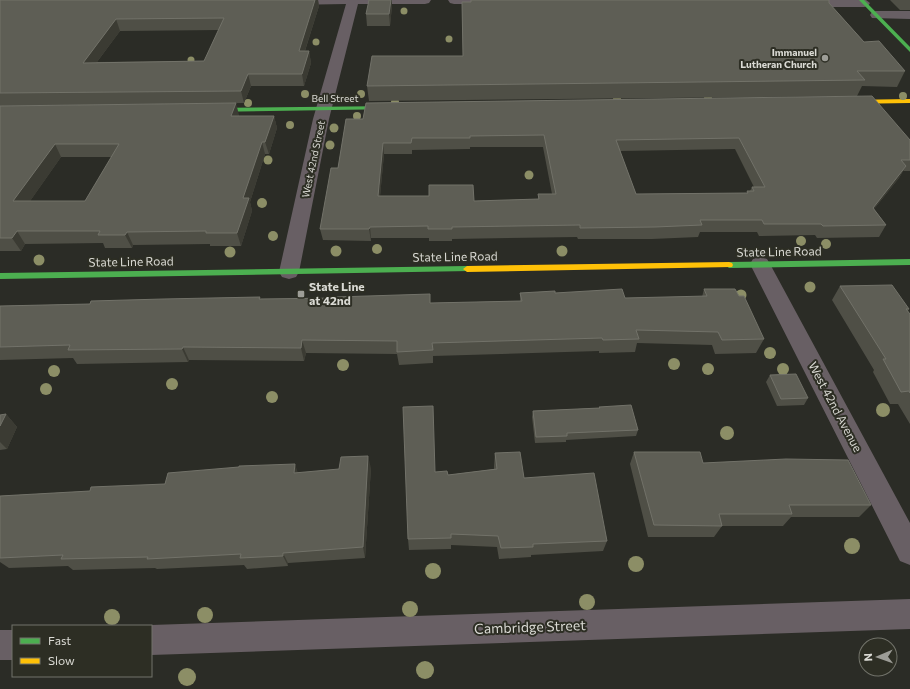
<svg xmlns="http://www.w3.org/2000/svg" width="910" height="689" viewBox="0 0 910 689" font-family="Commissioner,sans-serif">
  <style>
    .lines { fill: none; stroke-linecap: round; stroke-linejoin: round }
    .street { fill: #685f64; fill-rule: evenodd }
    .fast { fill: #4caf50; fill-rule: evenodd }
    .slow { fill: #ffc107; fill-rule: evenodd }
    .tree { fill: #8c8e66 }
    .wall { fill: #4f4f46; fill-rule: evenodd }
    .shaded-wall { fill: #3b3b33 }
    .building { fill: #5e5e55; stroke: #727269; fill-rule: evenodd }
    .poi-dot { fill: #9d9d97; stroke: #2d2e24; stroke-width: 1.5 }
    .labels { text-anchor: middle; stroke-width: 4; stroke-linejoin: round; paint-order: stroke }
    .far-poi-label { font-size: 10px; font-weight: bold; fill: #dadad4; stroke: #2d2e24; text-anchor: end }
    .far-street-label { font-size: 10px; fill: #dadad4; stroke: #2d2e24 }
    .street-label { font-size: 12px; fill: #dadad4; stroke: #2d2e24 }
    .poi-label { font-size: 12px; font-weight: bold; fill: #dadad4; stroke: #2d2e24; text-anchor: start }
    .near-street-label { font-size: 14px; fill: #dadad4; stroke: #2d2e24 }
  </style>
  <rect width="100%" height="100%" fill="#2b2c26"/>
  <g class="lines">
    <!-- street -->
    <path class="street" d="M283 0H431L429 3 425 4H358L329 119 299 272 296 277 289 279 282 277 279 272 313 119 346 4 288 5 284 4Z
      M448 0H507L505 3 501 4H454L450 3Z
      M796 0H866L870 3 868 6 864 7H800L796 6 794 3Z
      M876 11H910V19L872 18 870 15 872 12Z
      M760 257 767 259 770 264 910 523V565L900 561 750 264 753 259Z
      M910 599V629L151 655V626H148L151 625Z
      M0 630H13V660H0Z"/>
    <!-- fast -->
    <path class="fast" d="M859 0H864L910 47V52Z
      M395 106 398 108 397 109 207 112 204 110 207 108Z
      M910 259V265L729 268 725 265 729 262Z
      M467 266 471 269 470 271 0 279V273Z"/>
    <!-- slow -->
    <path class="slow" d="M910 99V103L847 104 844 102 847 100Z
      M729 262 732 263 733 265 732 267 467 272 463 269 467 266Z"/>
  </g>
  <!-- trees -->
  <g class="tree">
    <circle cx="404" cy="11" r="3.5"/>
    <circle cx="449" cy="39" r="3.5"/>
    <circle cx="316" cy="42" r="3.5"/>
    <circle cx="191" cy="60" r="3.5"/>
    <circle cx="305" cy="94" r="4"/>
    <circle cx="361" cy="94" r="4"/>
    <circle cx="903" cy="96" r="4"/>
    <circle cx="708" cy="98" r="4"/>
    <circle cx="617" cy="99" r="4"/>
    <circle cx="395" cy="102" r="4"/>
    <circle cx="248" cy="103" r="4"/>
    <circle cx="357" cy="116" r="4"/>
    <circle cx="290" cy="125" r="4"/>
    <circle cx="334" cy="128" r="4.5"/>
    <circle cx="330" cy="145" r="4.5"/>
    <circle cx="268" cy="160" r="4.5"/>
    <circle cx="529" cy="175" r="4.5"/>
    <circle cx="262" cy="203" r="5"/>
    <circle cx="273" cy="236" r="5"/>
    <circle cx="801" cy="241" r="5"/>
    <circle cx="826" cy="244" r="5"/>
    <circle cx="377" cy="249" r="5"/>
    <circle cx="336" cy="251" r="5.5"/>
    <circle cx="562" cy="251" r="5.5"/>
    <circle cx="230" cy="252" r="5.5"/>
    <circle cx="39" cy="260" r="5.5"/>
    <circle cx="810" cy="287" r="5.5"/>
    <circle cx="741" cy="295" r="5.5"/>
    <circle cx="770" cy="353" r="6"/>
    <circle cx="674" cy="364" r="6"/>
    <circle cx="343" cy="365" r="6"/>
    <circle cx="708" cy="369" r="6"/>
    <circle cx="783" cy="369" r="6"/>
    <circle cx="54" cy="371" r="6"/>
    <circle cx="172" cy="384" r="6"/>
    <circle cx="46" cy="389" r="6"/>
    <circle cx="272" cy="397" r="6"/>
    <circle cx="883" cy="410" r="7"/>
    <circle cx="727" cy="433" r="7"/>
    <circle cx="852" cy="546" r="8"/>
    <circle cx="636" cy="564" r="8"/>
    <circle cx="433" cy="571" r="8"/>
    <circle cx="587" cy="602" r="8"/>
    <circle cx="410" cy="609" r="8"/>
    <circle cx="205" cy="615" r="8"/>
    <circle cx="112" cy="617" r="8"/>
    <circle cx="425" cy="670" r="9"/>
    <circle cx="187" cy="677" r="9"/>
  </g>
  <!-- wall -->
  <path class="wall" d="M0 0H318L319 6 305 51H309L311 63 304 86H251L244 103 0 106ZM219 30 204 61 97 62 120 31Z
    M471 0 829 3 864 42 905 71 897 87 862 86 857 96 369 101 367 86 463 56 462 2H471Z
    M890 0H910V10H900Z
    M392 6 390 26H367L366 14Z
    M0 106 239 115V116H274L277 128 269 154H265L250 202 252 211 241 246H210V244L133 245 132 248H105L103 243 25 244 21 251H0ZM61 157H112L85 201H30Z
    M346 119 910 140V171H903L899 178 874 209 886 225 879 237 817 238 815 235 759 236 757 232H700L698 237 652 239H578L577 237 452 239V241H429V238H371V241L323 240 320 229 338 168ZM470 147H543L552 194H538V199L474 201 380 196 384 154H412V150L470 149ZM735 149 754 187H752L750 191H747V193L636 194 620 151Z
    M840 286 909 309 908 311 910 314V424L898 404H890L873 372 874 370 832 300Z
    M704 289 739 296 764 339 756 353 715 354 712 345 637 343 635 352 599 353V351L433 356V363L399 365 397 354 306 353 304 361 189 360 188 362 77 364 73 358 0 360V306L90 304 260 297V299L430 303 520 301V293H555L625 298 702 297Z
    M770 375 808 398 804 405 777 406 766 382Z
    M599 407 638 430 636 436 566 440V442L535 443 532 417 533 411 599 408Z
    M6 414 17 427 7 449 0 450V415Z
    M634 452 703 463 871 505 859 517H791L783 526H722L714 537H648L630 464Z
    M495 453 524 478 607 541 603 551 531 555V557L499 559 497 547 451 545V549L409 550 408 539 435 472 448 475 494 469V466Z
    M371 468 365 558 288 563V566L247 569 244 565 157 569 155 568 73 570 68 566 9 568 0 562V496L90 491 298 473Z"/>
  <!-- shaded-wall -->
  <path class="shaded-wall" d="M315 0H318L319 6 301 63 299 51Z
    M391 0H392V6L390 26 389 14Z
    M116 19 120 31 88 74 83 63Z
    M309 51 311 63 304 86 302 74Z
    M248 74 251 86 244 103 241 91Z
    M236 103 239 115 234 129 231 116Z
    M274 116 277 128 269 154 265 142Z
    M262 142 265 154 250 202 252 211 241 246 237 233 243 198Z
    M383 143 384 154 379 208 378 196Z
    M55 144 61 157 21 214 13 201Z
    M906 166 899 178 866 219 873 208Z
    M370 227 371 238V241L369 229Z
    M17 231 25 244 21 251 12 238Z
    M127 232 133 245 132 248 125 235Z
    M302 340 306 353 304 361 301 348Z
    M183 347 189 360 188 362 182 349Z
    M6 414 17 427 7 449 0 442V426Z
    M368 456 371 468 365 558 363 547Z
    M295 464 299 476 294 473Z
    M283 553 288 563V566L283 556Z"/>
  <!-- building -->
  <path class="building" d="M0 0H315L299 51H309L302 74H248L241 91 0 93ZM224 18 204 61 83 63 116 19Z
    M369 0H391L389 14H366Z
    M471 0H829V3L864 42 879 41 905 71H857L865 80 367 86 372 56H463L462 2H471Z
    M872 96 910 140V160H901L906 166 873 208 886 225 823 226 821 224H764L762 220H700L702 225 655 227 580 228V225L452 227V229H428V226L370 227 369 229H320L331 168H338L346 119H363L366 103ZM544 135 556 194H538L539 199 474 201 473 185H429V196H378L383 143H411L412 138H470V136ZM739 138 765 187H752L754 191H747L748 193 636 194 616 140Z
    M236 103 231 116H274L265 142H262L243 198H249L237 233H206V231L127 232 125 235H98L100 231H17L12 238H0V106ZM55 144H119L85 201H13Z
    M892 285 909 309H906L910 314V393L909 391 901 392 883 359H886L840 286Z
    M622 289 625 298 707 296 704 289H735L739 296H744L764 339 722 340 718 332 636 330 639 339 603 340 602 338 432 343 433 350 397 352V341L302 340 301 348 183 347 182 349 68 350 70 345 0 347V306L90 304 91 301 163 299 260 297 259 299 336 298V297L430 294V303L522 301 520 293 555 291V293Z
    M796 374 808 398 781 399 770 375Z
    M631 405 638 430 567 433V436L536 437 533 411 600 408 599 407Z
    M433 406 435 472 447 471 448 475 497 469 495 453 520 452 524 478 594 473 607 541 533 544V547L501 548 498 536 451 534V538L408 539 403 407Z
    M6 414 0 426V415Z
    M634 452H700L703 463 786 459 848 460 871 505H789L792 514H719L722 526 654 525Z
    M368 456 363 547 283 553V556L240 558 241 554 147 559 148 557 61 559 63 555 0 558V496L90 491 91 487 165 484 168 473 239 467V466L295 464 294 473 339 469 341 457Z"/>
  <!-- markers -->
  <g class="poi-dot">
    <circle cx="825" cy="58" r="4"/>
    <rect x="297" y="290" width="8" height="8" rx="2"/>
  </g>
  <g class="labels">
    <!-- far-poi labels -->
    <g class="far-poi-label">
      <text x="817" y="56">Immanuel<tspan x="817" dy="12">Lutheran Church</tspan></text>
    </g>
    <!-- far-street labels -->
    <g class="far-street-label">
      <text x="335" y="102">Bell Street</text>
      <text transform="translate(313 159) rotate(-78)" y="4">West 42nd Street</text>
    </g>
    <!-- street labels -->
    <g class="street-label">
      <text transform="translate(779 252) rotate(-1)" y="4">State Line Road</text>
      <text transform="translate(455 257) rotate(-1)" y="4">State Line Road</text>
      <text transform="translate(131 262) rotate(-1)" y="4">State Line Road</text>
      <text transform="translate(835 407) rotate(62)" y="4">West 42nd Avenue</text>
    </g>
    <!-- poi labels -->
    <g class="poi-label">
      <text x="309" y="291">State Line<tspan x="309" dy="14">at 42nd</tspan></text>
    </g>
    <!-- near-street labels -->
    <g class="near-street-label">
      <text transform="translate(530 627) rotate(-2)" y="5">Cambridge Street</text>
    </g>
  </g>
  <!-- legend -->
  <rect x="12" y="625" width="140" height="52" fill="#2d2e24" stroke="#72736a"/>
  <rect x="20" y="638" width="20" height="6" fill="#4caf50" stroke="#72736a"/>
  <text x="48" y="645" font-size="12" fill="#dadad4">Fast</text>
  <rect x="20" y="658" width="20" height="6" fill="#ffc107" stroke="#72736a"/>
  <text x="48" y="665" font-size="12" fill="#dadad4">Slow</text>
  <!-- north arrow -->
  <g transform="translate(878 657) rotate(268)"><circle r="19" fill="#2d2e24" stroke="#72736a"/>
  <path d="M0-3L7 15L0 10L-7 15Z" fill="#9d9d97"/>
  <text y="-6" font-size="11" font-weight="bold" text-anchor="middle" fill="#dadad4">N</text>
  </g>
</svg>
